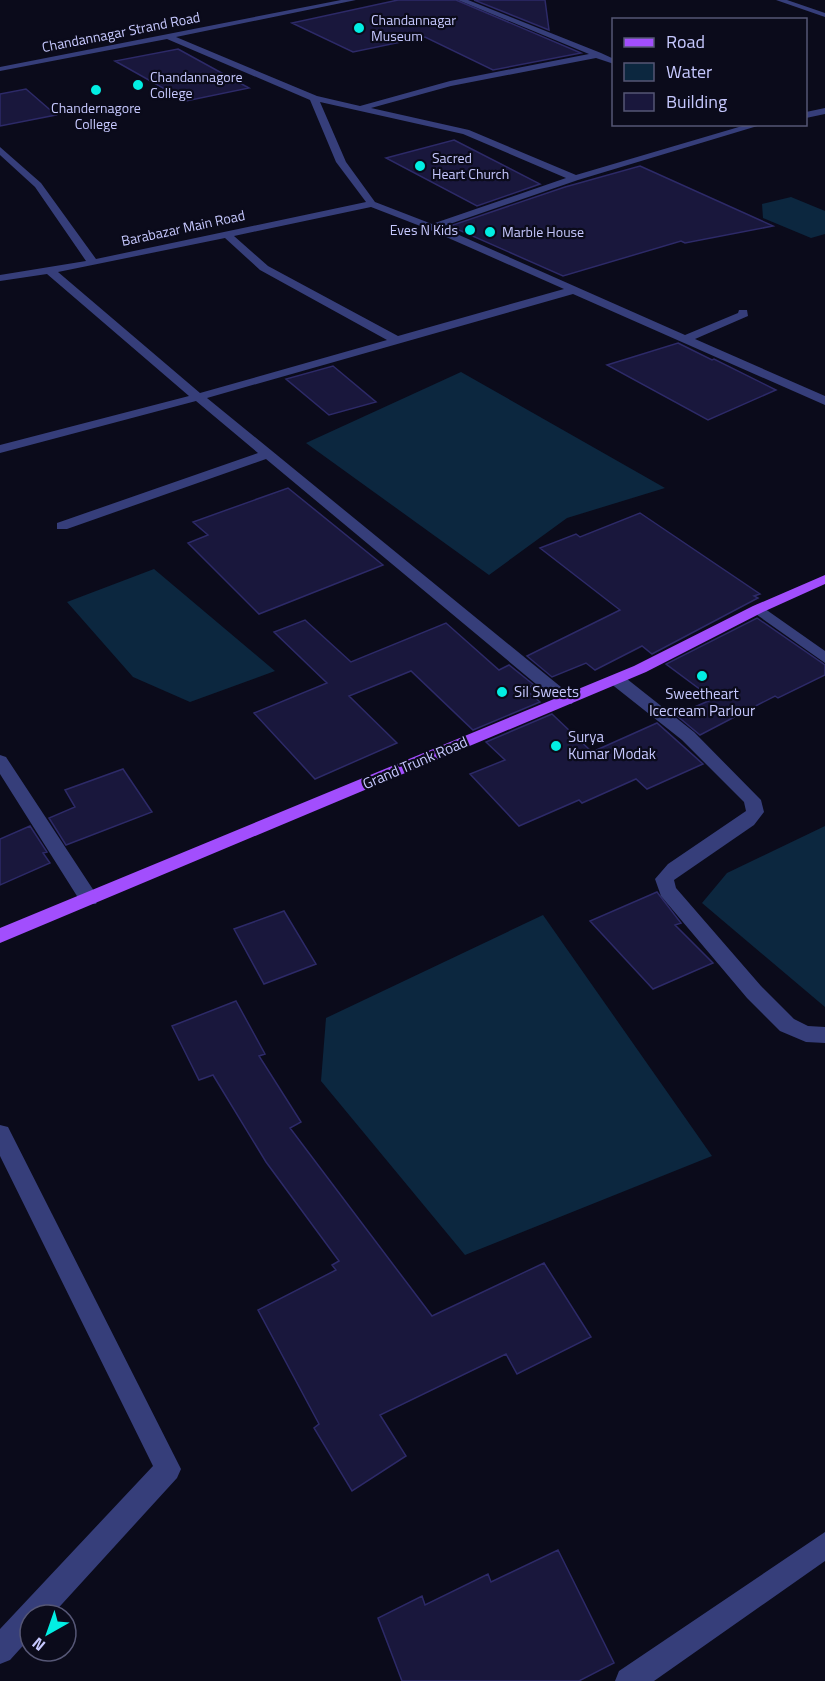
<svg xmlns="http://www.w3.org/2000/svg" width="825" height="1681" viewBox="0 0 825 1681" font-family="'Titillium Web',sans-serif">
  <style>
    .water { fill: #0c273f }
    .building { fill: #19173c; stroke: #2d2a68; stroke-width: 1.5 }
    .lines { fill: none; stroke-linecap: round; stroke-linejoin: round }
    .minor { fill: #363e7a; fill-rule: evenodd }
    .major { fill: #a24efd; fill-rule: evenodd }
    .poi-dot { fill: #02eee3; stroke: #0b0b1b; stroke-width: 2 }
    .labels { text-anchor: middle; stroke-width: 4.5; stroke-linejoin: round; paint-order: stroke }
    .far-poi-label { font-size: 14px; fill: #c6c8fe; stroke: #0b0b1b; text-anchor: start }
    .far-street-label { font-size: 14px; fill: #c6c8fe; stroke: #0b0b1b }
    .poi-label { font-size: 15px; fill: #c6c8fe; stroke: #0b0b1b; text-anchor: start }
    .street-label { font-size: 15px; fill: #c6c8fe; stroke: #0b0b1b }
  </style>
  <rect width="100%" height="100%" fill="#0b0b1b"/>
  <!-- water -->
  <path class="water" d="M791 197 825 211V234L811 238 763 218 762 204Z
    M461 372 665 488 567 518 489 575 306 443Z
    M154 569 275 671 190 702 133 677 67 602Z
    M825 826V1007L702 903 727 873Z
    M543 915 712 1156 465 1255 321 1081 326 1018Z"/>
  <!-- building -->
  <path class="building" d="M398 0H456L581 53 493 70 425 37 353 52 292 23Z
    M474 0H545L549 30Z
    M178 49 249 88 186 101 115 61Z
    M26 89 56 115 0 126V94Z
    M454 140 540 184 477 206 386 158Z
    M640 166 773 226 685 243 681 241 563 276 450 226 565 187Z
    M678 343 712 360 714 359 776 390 708 420 607 365Z
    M333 366 376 402 329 415 286 379Z
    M288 488 383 565 259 614 188 543 208 535 193 522Z
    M640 513 760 594 754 596 758 598 652 654 642 646 595 670 586 663 552 677 527 656 620 610 540 548 576 534 580 537Z
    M757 618 825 665V675L778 698 775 696 700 735 676 715 713 699 666 664Z
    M305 620 351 662 446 623 499 670 509 665 534 685 525 689 540 702 473 730 411 671 349 696 397 743 315 779 254 713 327 683 274 632Z
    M552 714 592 752 657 723 703 764 647 789 636 779 582 803 579 800 519 826 470 774 505 760 486 742Z
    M123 769 152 812 66 845 49 818 75 807 65 790Z
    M30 826 47 852 43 853 50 863 0 885V839Z
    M657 892 681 923 675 925 713 963 653 989 590 921Z
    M284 911 316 964 264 984 234 929Z
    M236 1001 265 1054 259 1056 301 1122 290 1128 432 1316 544 1263 591 1337 517 1374 506 1354 380 1415 406 1456 352 1491 314 1428 319 1424 258 1310 336 1270 332 1265 339 1261 266 1162 213 1075 199 1080 172 1026Z
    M558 1550 614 1663 579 1681H402L378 1618 422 1596 425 1605 488 1574 491 1582Z"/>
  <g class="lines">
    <!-- minor -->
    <path class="minor" d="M341 0H356L176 37 317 96 360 106 450 81 589 54 458 0H468L601 53 614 59V64L596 58 451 86 371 108 469 130 576 175 749 124H764L578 180 441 227 685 335 738 313 739 310H747L748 316 695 339 825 396V405L573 294 207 398 572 696 574 700 572 704H560L266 459 67 529H57V523L258 453 196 401 0 453V445L189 396 47 274 0 281V275L86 261 35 187 0 155V147L41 183 96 259 366 202 336 162 310 100 167 39 0 71V67ZM320 102 463 134 566 178 432 224 375 202 346 162ZM371 207 428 229 564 289 398 336 268 266 234 236ZM225 238 260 270 387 340 200 393 58 272Z
      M776 0H787L825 13V17Z
      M825 108V114L806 118V112Z
      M758 604 825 651V663L753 612 750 609Z
      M616 674 622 675 694 732 761 800 764 812 754 825 674 880 676 888 761 986 794 1019 808 1026 825 1027V1043L806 1042 780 1031 747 998 661 896 655 879 668 864 746 811 744 802 682 740 610 683 608 679Z
      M0 755 6 757 96 894 98 899 96 904H82L0 774Z
      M0 1125 8 1127 181 1469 177 1478 52 1615H30V1638L10 1660 0 1664V1629L153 1466 0 1156Z
      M825 1532V1561L654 1681H615L619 1671Z"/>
    <!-- major -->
    <path class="major" d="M825 575V584L763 612 646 672 0 943V928L634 666 753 606Z"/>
  </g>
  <!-- markers -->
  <g class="poi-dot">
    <circle cx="359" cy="28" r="6"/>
    <circle cx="138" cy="85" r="6"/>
    <circle cx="96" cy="90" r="6"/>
    <circle cx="420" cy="166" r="6"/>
    <circle cx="470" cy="230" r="6"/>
    <circle cx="490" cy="232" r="6"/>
    <circle cx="702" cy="676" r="6"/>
    <circle cx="502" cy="692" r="6"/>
    <circle cx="556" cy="746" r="6"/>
  </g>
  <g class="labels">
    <!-- far-poi labels -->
    <g class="far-poi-label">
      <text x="371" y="25">Chandannagar<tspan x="371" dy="16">Museum</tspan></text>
      <text x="150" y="82">Chandannagore<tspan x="150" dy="16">College</tspan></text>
      <text x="96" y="113" text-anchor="middle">Chandernagore<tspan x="96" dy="16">College</tspan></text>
      <text x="432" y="163">Sacred<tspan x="432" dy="16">Heart Church</tspan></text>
      <text x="458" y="235" text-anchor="end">Eves N Kids</text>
      <text x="502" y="237">Marble House</text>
    </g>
    <!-- far-street labels -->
    <g class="far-street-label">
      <text transform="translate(121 32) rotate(-11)" y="5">Chandannagar Strand Road</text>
      <text transform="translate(183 228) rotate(-12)" y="5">Barabazar Main Road</text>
    </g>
    <!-- poi labels -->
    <g class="poi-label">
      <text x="514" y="697">Sil Sweets</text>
      <text x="702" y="699" text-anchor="middle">Sweetheart<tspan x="702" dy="17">Icecream Parlour</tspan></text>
      <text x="568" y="742">Surya<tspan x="568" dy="17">Kumar Modak</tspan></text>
    </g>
    <!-- street labels -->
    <g class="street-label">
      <text transform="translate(415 763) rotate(-23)" y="5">Grand Trunk Road</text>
    </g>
  </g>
  <!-- legend -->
  <rect x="612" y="18" width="195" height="108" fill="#0b0b1b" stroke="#565776" stroke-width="1.5"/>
  <rect x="624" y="38" width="30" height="9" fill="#a24efd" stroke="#565776" stroke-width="1.5"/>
  <text x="666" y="48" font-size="18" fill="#c6c8fe">Road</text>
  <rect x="624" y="63" width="30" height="18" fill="#0c273f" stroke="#565776" stroke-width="1.5"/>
  <text x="666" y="78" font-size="18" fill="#c6c8fe">Water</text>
  <rect x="624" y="93" width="30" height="18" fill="#19173c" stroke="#565776" stroke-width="1.5"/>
  <text x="666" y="108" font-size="18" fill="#c6c8fe">Building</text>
  <!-- north arrow -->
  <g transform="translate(48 1633) rotate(220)"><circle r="28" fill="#0b0b1b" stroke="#565776" stroke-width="1.5"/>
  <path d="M0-4.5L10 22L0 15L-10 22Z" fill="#02eee3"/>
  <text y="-9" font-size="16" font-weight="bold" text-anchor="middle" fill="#c6c8fe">N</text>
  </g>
</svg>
